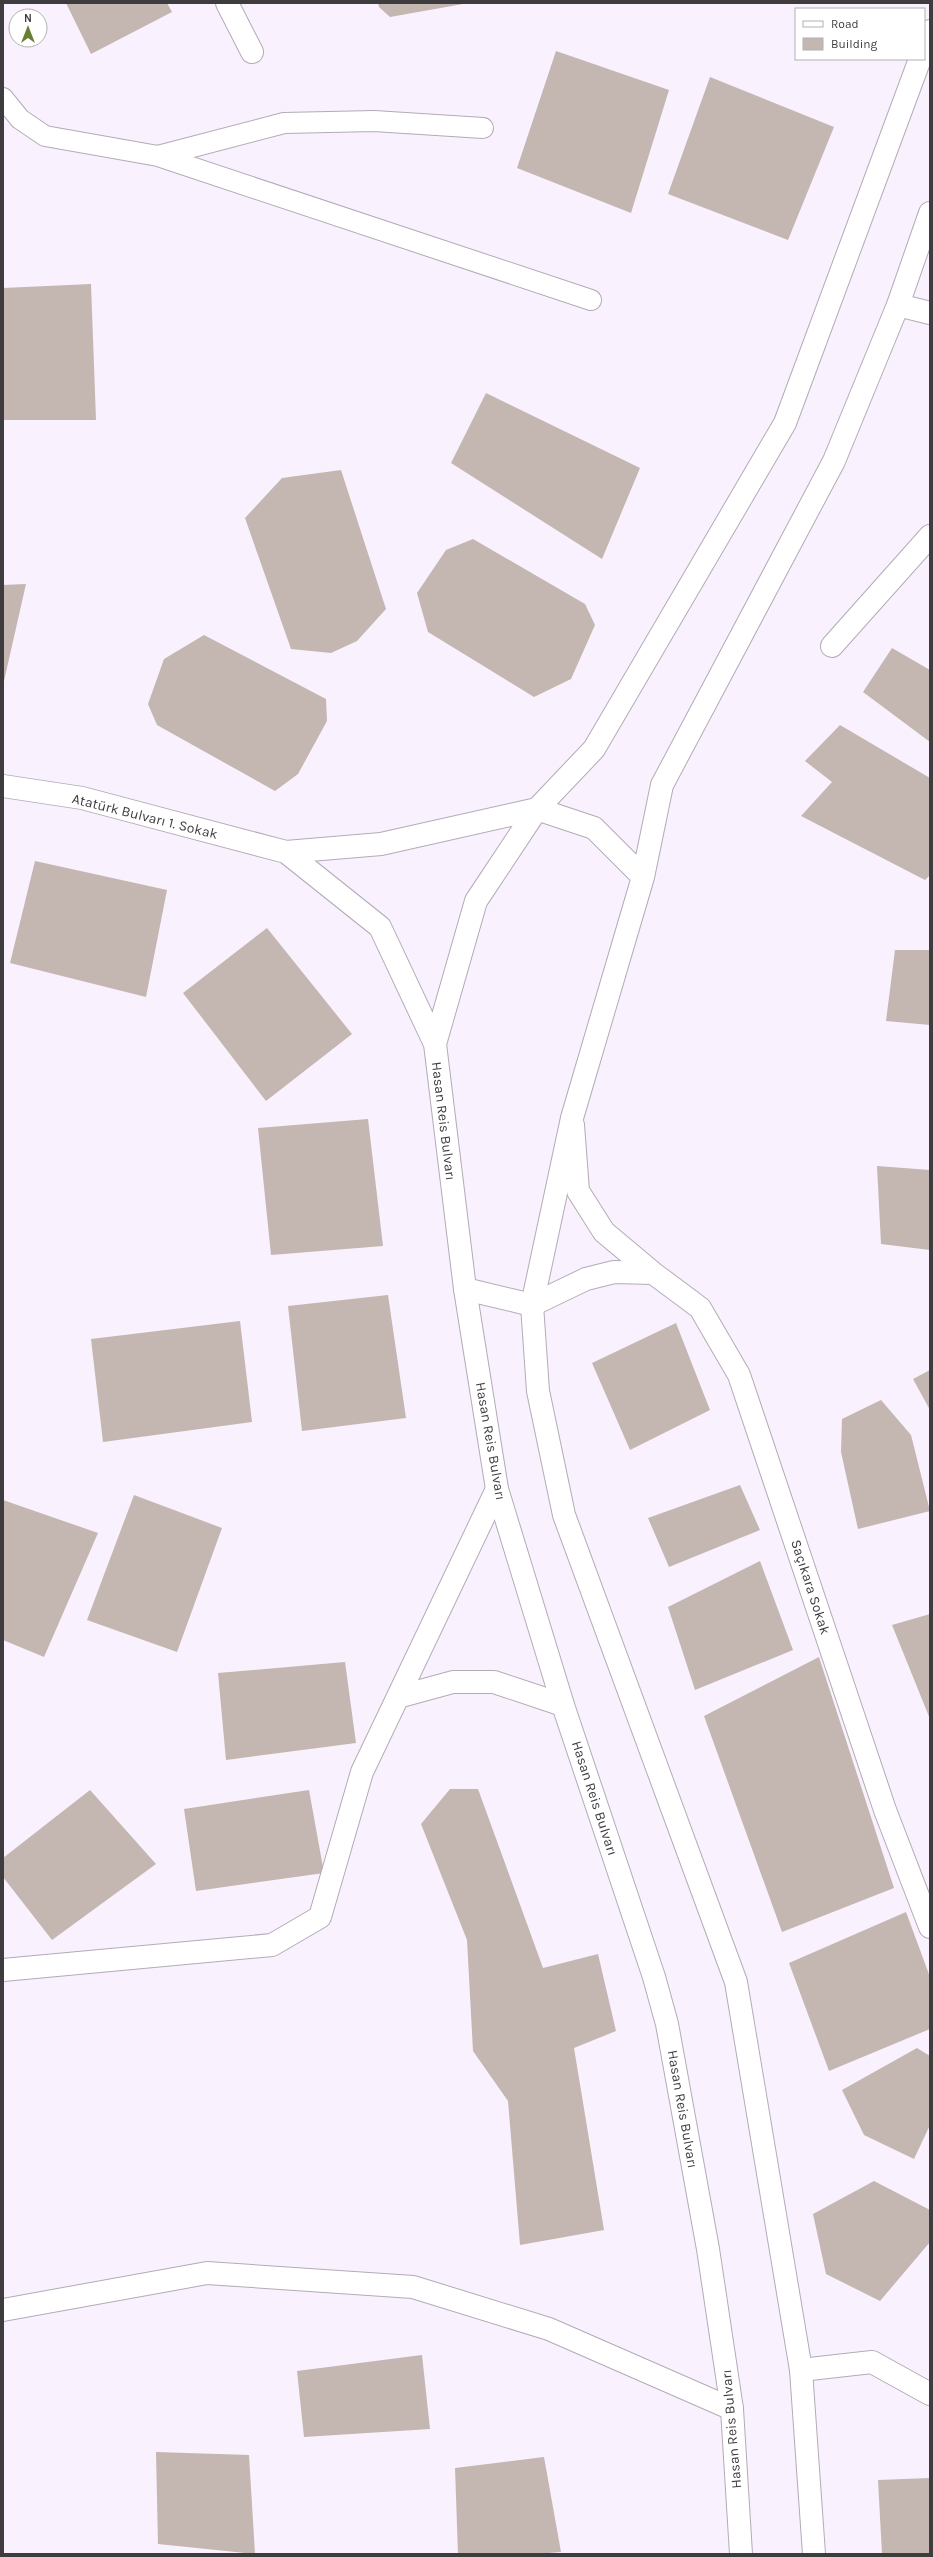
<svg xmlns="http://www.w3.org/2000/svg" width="933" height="2557" viewBox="0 0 933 2557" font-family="Karla,sans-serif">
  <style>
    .building { fill: #c4b6b0 }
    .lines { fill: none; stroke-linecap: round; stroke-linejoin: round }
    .lane-casing { stroke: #b3abb6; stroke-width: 22 }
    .street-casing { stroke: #b3abb6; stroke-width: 24 }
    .secondary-casing { stroke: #b3abb6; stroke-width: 24 }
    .lane { stroke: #fff; stroke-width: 20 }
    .street { stroke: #fff; stroke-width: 22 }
    .secondary { stroke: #fff; stroke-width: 22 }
    .labels { text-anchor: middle; stroke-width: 4; stroke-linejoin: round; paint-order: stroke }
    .street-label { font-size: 14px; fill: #3f3c40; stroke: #fff }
  </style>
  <rect width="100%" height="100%" fill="#f9f1fd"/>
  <!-- building -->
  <path class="building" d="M66 3H167L172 12 91 54Z
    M378 3H463V4L390 17 379 7Z
    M556 51 669 90 631 213 517 168Z
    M710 77 834 127 788 240 668 194Z
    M91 284 96 420H3V288Z
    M486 393 640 468 602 559 451 463Z
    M341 470 386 609 357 641 331 653 291 649 245 518 282 478Z
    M473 539 585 604 595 625 571 679 534 697 428 632 417 593 446 550Z
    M26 584 4 681H3V585Z
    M204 635 326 699 327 721 298 774 275 791 157 725 148 704 164 659Z
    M892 648 930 670V742L863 692Z
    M840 725 930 778V875L925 880 801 816 832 782 805 761Z
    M35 861 167 890 146 997 10 963Z
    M267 928 352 1034 266 1101 183 993Z
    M895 950H930V1025L886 1021Z
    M368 1119 383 1246 271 1255 258 1128Z
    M877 1166 930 1170V1250L881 1244Z
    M388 1295 406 1418 302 1431 288 1306Z
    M240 1321 252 1422 103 1442 91 1339Z
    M676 1323 710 1410 630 1450 592 1363Z
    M930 1370V1410L913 1379Z
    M881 1400 911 1435 930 1511 858 1529 841 1452 842 1419Z
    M740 1485 760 1530 669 1567 648 1518Z
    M134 1495 222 1528 177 1652 87 1620Z
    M3 1500 98 1533 44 1657 3 1640Z
    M760 1561 793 1650 695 1690 668 1607Z
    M930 1614V1719L892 1625Z
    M819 1657 894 1888 782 1932 704 1716Z
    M345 1662 356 1743 226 1760 218 1673Z
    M450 1789H478L543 1968 598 1954 616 2031 574 2048 604 2230 520 2245 508 2101 473 2051 467 1940 421 1824Z
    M90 1790 156 1864 52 1940 3 1877V1858Z
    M309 1790 324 1873 196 1891 184 1809Z
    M906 1912 930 1977V2029L829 2071 789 1963Z
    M917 2048 930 2056V2125L914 2159 864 2135 842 2090Z
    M874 2181 930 2210V2242L880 2301 826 2274 813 2214Z
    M422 2355 430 2429 304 2437 297 2371Z
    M156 2452 249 2455 255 2554 158 2544Z
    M544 2457 561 2552 536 2554H458L455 2468Z
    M930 2478V2554H882L878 2480Z"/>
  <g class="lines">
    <!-- lane casing -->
    <g class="lane-casing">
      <path id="lane" d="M3 98 20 119 45 136 158 156 591 300
        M158 156 284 123 374 121 483 128"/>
    </g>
    <!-- street casing -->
    <g class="street-casing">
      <path id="street" d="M227 3 252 52
        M898 305 930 313
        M832 646 930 536
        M573 1125 578 1191 604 1232 653 1273 700 1308 739 1375 885 1810 930 1927
        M465 1289 532 1305 586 1279 614 1272 653 1273
        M398 1697 453 1682H494L563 1705
        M3 1970 272 1945 320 1917 362 1772 497 1489
        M3 2310 207 2273 413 2287 549 2329 732 2409
        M801 2370 872 2362 930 2394"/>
    </g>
    <!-- secondary casing -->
    <g class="secondary-casing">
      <path id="secondary" d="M924 47 930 31
        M3 786 82 798 286 852 381 844 537 809 594 828 643 877
        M286 852 380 927 435 1044 465 1289 497 1489 563 1705 654 1977 667 2024 708 2249 732 2409 741 2554
        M435 1044 476 901 537 809 594 749 785 423 920 59
        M814 2554 801 2370 736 1982 564 1515 538 1391 532 1305 572 1118 643 877 662 785 834 461 898 305 930 213"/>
    </g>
    <!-- lane -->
    <use href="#lane" class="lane"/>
    <!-- street -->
    <use href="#street" class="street"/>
    <!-- secondary -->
    <use href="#secondary" class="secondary"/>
  </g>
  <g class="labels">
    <!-- street labels -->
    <g class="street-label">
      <text transform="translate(145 816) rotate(14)" y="5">Atatürk Bulvarı 1. Sokak</text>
      <text transform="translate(444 1121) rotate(83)" y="5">Hasan Reis Bulvarı</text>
      <text transform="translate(491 1441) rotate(80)" y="5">Hasan Reis Bulvarı</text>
      <text transform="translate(811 1587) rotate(72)" y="5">Saçıkara Sokak</text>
      <text transform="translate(595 1798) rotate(72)" y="5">Hasan Reis Bulvarı</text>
      <text transform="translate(683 2109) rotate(80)" y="5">Hasan Reis Bulvarı</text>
      <text transform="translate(731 2429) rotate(-95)" y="5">Hasan Reis Bulvarı</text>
    </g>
  </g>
  <!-- border -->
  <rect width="933" height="2557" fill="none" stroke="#3f3c40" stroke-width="8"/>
  <!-- legend -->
  <rect x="795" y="8" width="130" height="52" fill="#ffffff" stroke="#b2b1b3"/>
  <rect x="803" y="21" width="20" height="6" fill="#ffffff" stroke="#b2b1b3"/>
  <text x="831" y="28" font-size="12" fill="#3f3c40">Road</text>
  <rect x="803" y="38" width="20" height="12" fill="#c4b6b0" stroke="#b2b1b3"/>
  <text x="831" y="48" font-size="12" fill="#3f3c40">Building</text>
  <!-- north arrow -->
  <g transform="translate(28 28)"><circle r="19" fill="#ffffff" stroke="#b2b1b3"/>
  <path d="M0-3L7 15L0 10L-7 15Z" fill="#677f32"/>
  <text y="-6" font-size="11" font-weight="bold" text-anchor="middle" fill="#3f3c40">N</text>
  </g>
</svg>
